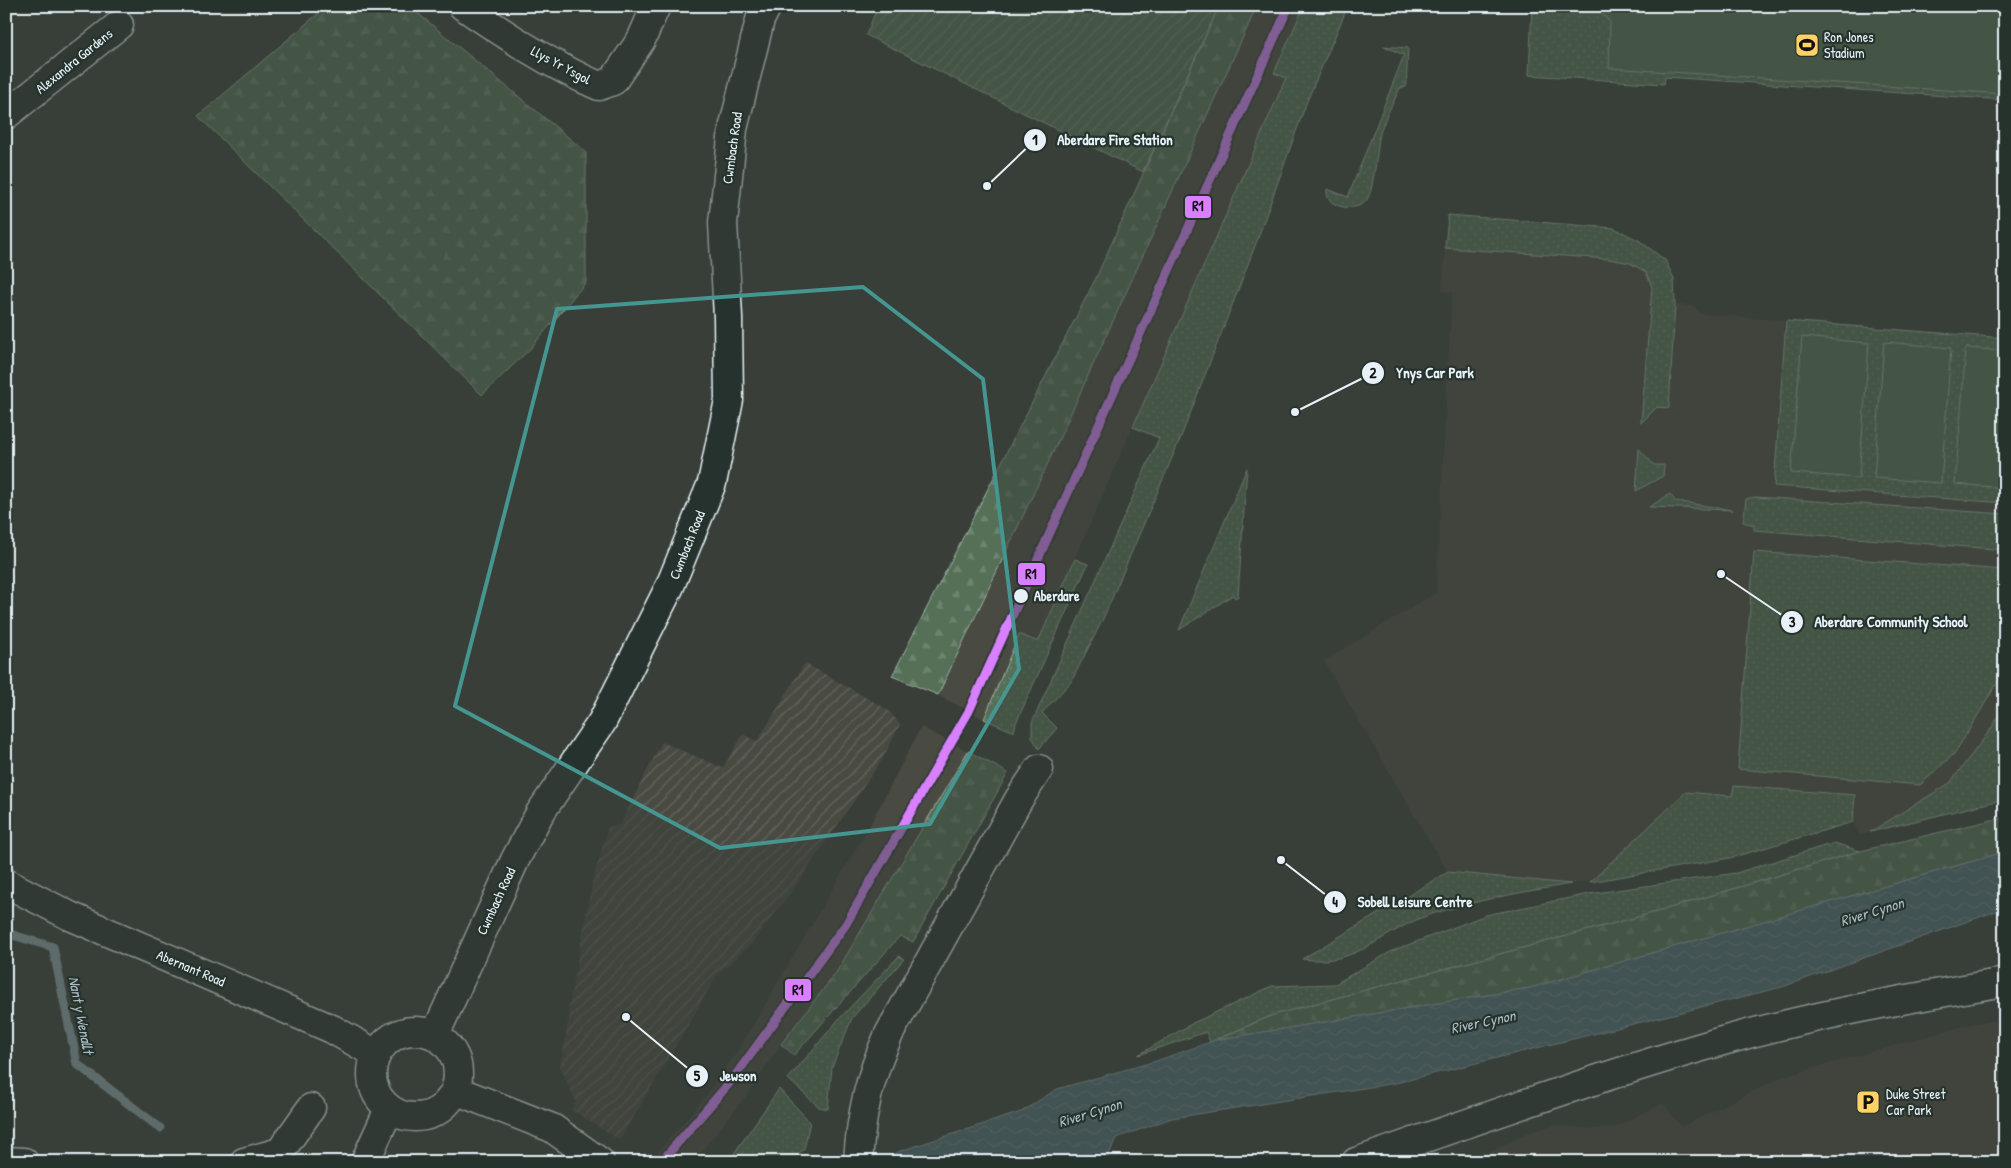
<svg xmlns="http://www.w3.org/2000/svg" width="2011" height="1168" viewBox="0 0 2011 1168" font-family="'Patrick Hand',sans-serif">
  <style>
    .built { fill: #494b43 }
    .industrial { fill: url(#industrial-furrows) }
    .grass { fill: url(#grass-dots); stroke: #9eb0a7 }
    .forest { fill: url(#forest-firs); stroke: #9eb0a7 }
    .garden { fill: url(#garden-furrows); stroke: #9eb0a7 }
    .pitch { fill: #556f56; stroke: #9eb0a7 }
    .water { fill: url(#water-waves); stroke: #8da0a9 }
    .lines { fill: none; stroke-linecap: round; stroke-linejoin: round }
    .stream { stroke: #8da0a9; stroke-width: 9 }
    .minor-casing { stroke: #e8f1f8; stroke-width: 31 }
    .major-casing { stroke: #e8f1f8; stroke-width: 31 }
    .minor { stroke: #26332d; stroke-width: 28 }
    .major { stroke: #26332d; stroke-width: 28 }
    .rail { stroke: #e8f1f8; stroke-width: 4 }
    .rail-1-casing { stroke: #26332d; stroke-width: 12 }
    .rail-1 { stroke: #d880ff; stroke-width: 9 }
    .marked { fill: none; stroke: #459590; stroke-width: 4; stroke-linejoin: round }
    .stop-dot { fill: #e8f1f8; stroke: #26332d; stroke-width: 2 }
    .labels { text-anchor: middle; stroke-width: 4.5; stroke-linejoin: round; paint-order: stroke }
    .poi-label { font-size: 14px; fill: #e8f1f8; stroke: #26332d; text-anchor: start }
    .street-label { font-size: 14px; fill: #e8f1f8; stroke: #26332d }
    .stop-label { font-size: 14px; font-weight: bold; fill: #e8f1f8; stroke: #26332d; text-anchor: start }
    .water-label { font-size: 15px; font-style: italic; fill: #abbbc4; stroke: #26332d }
    .leader { fill: none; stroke: #e8f1f8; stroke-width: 2 }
    .callout-dot { fill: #e8f1f8; stroke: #26332d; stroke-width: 2 }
    .mark-label { font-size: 15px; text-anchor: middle; font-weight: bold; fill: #111 }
    .callout-label { font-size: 15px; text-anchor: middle; font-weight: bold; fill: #e8f1f8; stroke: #26332d; stroke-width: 4.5; stroke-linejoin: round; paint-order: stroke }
    .line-badge { stroke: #26332d; stroke-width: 2 }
    .pale-badge-label { font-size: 14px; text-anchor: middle; font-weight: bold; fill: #111 }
  </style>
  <defs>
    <pattern id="industrial-furrows" width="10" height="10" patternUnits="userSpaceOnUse" patternTransform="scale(1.25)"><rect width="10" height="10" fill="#494b43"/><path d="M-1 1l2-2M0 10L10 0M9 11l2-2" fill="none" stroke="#63655f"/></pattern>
    <pattern id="grass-dots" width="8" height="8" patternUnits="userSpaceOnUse" patternTransform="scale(1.25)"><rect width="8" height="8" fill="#556f56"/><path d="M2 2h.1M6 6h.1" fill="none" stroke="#6d846f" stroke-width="1.8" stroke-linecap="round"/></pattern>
    <pattern id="forest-firs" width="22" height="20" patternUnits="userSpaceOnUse" patternTransform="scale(1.25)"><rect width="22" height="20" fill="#556f56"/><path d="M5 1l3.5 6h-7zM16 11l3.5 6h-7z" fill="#6d846f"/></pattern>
    <pattern id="garden-furrows" width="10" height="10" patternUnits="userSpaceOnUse" patternTransform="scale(1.25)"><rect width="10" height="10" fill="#556f56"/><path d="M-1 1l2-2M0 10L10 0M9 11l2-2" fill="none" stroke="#6d846f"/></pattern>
    <pattern id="water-waves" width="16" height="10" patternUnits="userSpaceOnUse" patternTransform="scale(1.25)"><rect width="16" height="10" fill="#506a75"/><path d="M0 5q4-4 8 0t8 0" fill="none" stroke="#698089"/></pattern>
  </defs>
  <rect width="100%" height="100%" fill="#393f38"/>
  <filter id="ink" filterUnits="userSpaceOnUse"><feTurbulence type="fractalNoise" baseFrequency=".02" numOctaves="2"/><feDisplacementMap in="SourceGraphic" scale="10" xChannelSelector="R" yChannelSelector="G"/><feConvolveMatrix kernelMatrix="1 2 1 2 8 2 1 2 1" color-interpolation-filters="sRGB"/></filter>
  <g filter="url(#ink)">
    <!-- built -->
    <path class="built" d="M1257 6H1303L1275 73 1286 78 1038 642 1018 634 984 719 938 695 1049 461Z
      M1448 215 1614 228 1640 241 1665 260 1674 279 1675 305 1694 306 1701 314 2005 338V703L1991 729 1950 783 1910 809 1870 832 1860 835 1853 822 1730 858 1490 897 1466 887 1448 872 1324 661 1436 593 1452 292 1442 291Z
      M921 727 968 751 836 973 781 1044 749 1092 693 1162H650L710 1091 739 1049 870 825Z
      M2005 1019V1162H1464L1493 1151 1525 1134 1555 1125 1590 1129 1614 1128 1663 1103 1681 1127 1782 1077 1971 1024Z"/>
    <!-- industrial -->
    <path class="industrial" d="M805 663 888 710 900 724 883 758 796 886 751 944 718 974 620 1140 571 1110 576 1102 560 1066 570 1013 568 1010 592 883 608 827 620 824 662 742 723 768 743 734 757 742Z"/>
    <!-- grass -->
    <path class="grass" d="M1304 6H1348L1307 101 1255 246 1181 437 1103 619 1071 682 1042 713 1057 728 1039 749 1032 737V723L1159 438 1133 427 1286 78 1274 73Z
      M1532 6H1625L2005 94V100L1665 77 1664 84 1529 75Z
      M1383 46 1408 48 1406 87 1400 88C1393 104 1382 122 1379 138 1377 152 1376 166 1373 180 1372 186 1370 197 1365 202 1353 213 1324 207 1327 189L1348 197 1404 55Z
      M1448 215 1614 228 1640 241 1665 260 1674 279 1675 305 1669 408 1657 407 1641 423 1652 287 1646 272 1630 263 1609 259 1445 248Z
      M1786 321 2005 338V503L1774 486Z
      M1639 449 1654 465H1664L1663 476 1636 491Z
      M1247 468 1238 596 1235 598 1233 595 1179 630Z
      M1670 494 1675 501 1732 510 1649 507Z
      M1756 497 2005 514V550L1754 530V525L1743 522 1746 499Z
      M1754 552 2005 570V670L1955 753 1920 785 1738 769Z
      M1075 559 1088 564 1016 723 1014 732 984 719 1019 634 1038 642Z
      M2005 703V799L1870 832 1950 783 1991 729Z
      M1734 786 1855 795 1853 822 1730 858 1590 882 1686 792 1732 796Z
      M1834 843 1860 851 1660 911 1273 1015 1210 1042 1206 1032 1138 1055 1193 1023 1272 986 1335 984 1392 951 1486 915 1589 894 1736 873Z
      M1448 872 1571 884C1522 892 1476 900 1429 915 1381 931 1359 967 1302 959Z
      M899 956 904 959 852 1018 832 1067 828 1109 819 1107 788 1079 839 1019Z
      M779 1089 810 1122 804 1149 790 1162H728Z"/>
    <!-- forest -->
    <path class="forest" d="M327 6H409L586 152V282L530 349 482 395 198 116Z
      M1219 6H1257L1049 461 938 695 892 676 1095 280Z
      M968 751 1008 773 913 942 900 936 794 1055 781 1044 836 973Z
      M2005 817V852L1530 988 1216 1040 1273 1015 1660 911 1860 851Z"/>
    <!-- garden -->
    <path class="garden" d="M878 6H1219L1143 172 866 35Z"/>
    <!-- pitch -->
    <path class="pitch" d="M1594 6H2005V94L1609 68 1610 22Z
      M1802 337 1869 343 1859 478 1791 473Z
      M1884 342 1951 348 1941 483 1874 478Z
      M1966 348 2005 351V488L1955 484Z"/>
    <!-- water -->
    <path class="water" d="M2005 852V908L1782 987 1396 1083 1172 1118 1116 1138 1106 1162H880L900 1151 1021 1112 1057 1089 1156 1061 1216 1040 1530 988Z"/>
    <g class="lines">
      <!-- stream -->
      <path class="stream" d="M6 933 53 947 77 1064 160 1128"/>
      <!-- minor casing -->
      <g class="minor-casing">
        <path id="minor" d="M463 6C506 35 550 65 599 86L613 81 641 40 656 6
          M6 115 119 25
          M6 883 70 916 332 1029 376 1054
          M372 1074a43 43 0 1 1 86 0a43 43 0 1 1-86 0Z
          M435 1035 515 860 540 813 602 722 670 586 712 483 729 400 728 317 723 223 733 129 760 20 767 6
          M455 1090 552 1128 600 1162
          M6 1161 24 1162
          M244 1162 280 1152 311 1108
          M365 1162 389 1109
          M858 1162C861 1114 869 1078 889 1034L1019 799 1039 769"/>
      </g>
      <!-- major casing -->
      <g class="major-casing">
        <path id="major" d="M1356 1162C1477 1120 1597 1077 1719 1042 1813 1015 1909 998 2005 982"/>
      </g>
      <!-- minor -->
      <use href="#minor" class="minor"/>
      <!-- major -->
      <use href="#major" class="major"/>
      <!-- rail -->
      <path class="rail" d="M732 1080 846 924 969 711 1105 411
        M661 1162V1161"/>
      <!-- rail-1 casing -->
      <g class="rail-1-casing">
        <path id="rail-1" d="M661 1162 732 1080 846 924 969 711 1289 6"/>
      </g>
      <!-- rail-1 -->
      <use href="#rail-1" class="rail-1"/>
    </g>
  </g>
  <!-- marked area -->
  <path d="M0 0H2011V1168H0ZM863 287 983 379 1019 669 930 824 720 848 455 706 557 309Z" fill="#393f38" fill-opacity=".55" fill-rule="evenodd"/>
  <path class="marked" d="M863 287 983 379 1019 669 930 824 720 848 455 706 557 309Z"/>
  <!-- icons -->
  <defs>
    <g id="stadium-square" transform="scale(1.25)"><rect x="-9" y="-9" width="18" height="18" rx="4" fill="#ffd166" stroke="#26332d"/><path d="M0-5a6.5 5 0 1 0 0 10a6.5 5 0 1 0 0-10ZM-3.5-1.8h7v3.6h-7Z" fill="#111"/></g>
    <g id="parking-square" transform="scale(1.25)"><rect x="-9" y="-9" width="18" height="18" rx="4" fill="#ffd166" stroke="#26332d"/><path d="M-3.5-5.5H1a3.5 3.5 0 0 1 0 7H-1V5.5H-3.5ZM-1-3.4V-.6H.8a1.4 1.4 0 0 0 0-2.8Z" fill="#111"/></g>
  </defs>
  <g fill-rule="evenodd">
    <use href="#stadium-square" x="1807" y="45"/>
    <use href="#parking-square" x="1868" y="1102"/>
  </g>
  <!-- markers -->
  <circle class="stop-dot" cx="1021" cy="596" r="8"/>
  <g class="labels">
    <!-- poi labels -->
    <g class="poi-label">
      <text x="1824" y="42">Ron Jones<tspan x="1824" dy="16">Stadium</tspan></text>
      <text x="1886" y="1099">Duke Street<tspan x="1886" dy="16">Car Park</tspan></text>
    </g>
    <!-- street labels -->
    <g class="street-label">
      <text transform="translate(74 61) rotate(-39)" y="5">Alexandra Gardens</text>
      <text transform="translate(561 65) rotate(28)" y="5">Llys Yr Ysgol</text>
      <text transform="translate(732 148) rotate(-82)" y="5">Cwmbach Road</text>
      <text transform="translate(687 545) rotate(-68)" y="5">Cwmbach Road</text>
      <text transform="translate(496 901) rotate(-65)" y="5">Cwmbach Road</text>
      <text transform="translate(191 968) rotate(23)" y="5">Abernant Road</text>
    </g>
    <!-- stop labels -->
    <g class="stop-label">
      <text x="1034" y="601">Aberdare</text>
    </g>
    <!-- water labels -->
    <g class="water-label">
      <text transform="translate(1872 912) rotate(-17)" y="5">River Cynon</text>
      <text transform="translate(81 1015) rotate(79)" y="5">Nant y Wenallt</text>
      <text transform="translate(1483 1022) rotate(-12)" y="5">River Cynon</text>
      <text transform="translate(1090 1113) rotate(-17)" y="5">River Cynon</text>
    </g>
  </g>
  <!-- callouts -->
  <path class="leader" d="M987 186L1035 140M1295 412L1373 373M1721 574L1792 622M1281 860L1335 902M626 1017L697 1076"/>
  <g class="callout-dot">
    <circle cx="987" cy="186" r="5"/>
    <circle cx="1295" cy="412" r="5"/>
    <circle cx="1721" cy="574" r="5"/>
    <circle cx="1281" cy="860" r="5"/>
    <circle cx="626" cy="1017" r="5"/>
    <circle cx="1035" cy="140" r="12"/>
    <circle cx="1373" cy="373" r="12"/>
    <circle cx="1792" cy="622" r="12"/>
    <circle cx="1335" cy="902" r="12"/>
    <circle cx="697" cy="1076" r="12"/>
  </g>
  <g class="mark-label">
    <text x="1035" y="145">1</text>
    <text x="1373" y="378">2</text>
    <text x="1792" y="627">3</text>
    <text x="1335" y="907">4</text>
    <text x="697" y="1081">5</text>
  </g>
  <g class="callout-label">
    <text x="1115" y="145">Aberdare Fire Station</text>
    <text x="1435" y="378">Ynys Car Park</text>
    <text x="1891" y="627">Aberdare Community School</text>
    <text x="1415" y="907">Sobell Leisure Centre</text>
    <text x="738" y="1081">Jewson</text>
  </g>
  <g class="line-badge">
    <rect x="1184" y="195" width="28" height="24" rx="5" fill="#d880ff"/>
    <rect x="1017" y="562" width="29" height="24" rx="5" fill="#d880ff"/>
    <rect x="784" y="978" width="28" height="24" rx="5" fill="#d880ff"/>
  </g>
  <g class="pale-badge-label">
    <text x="1198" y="211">R1</text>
    <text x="1031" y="579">R1</text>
    <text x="798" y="995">R1</text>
  </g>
  <!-- margin -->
  <rect width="2011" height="1168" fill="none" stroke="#26332d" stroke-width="25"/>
  <rect x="12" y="12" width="1986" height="1143" fill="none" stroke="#e8f1f8" stroke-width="2" filter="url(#ink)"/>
</svg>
